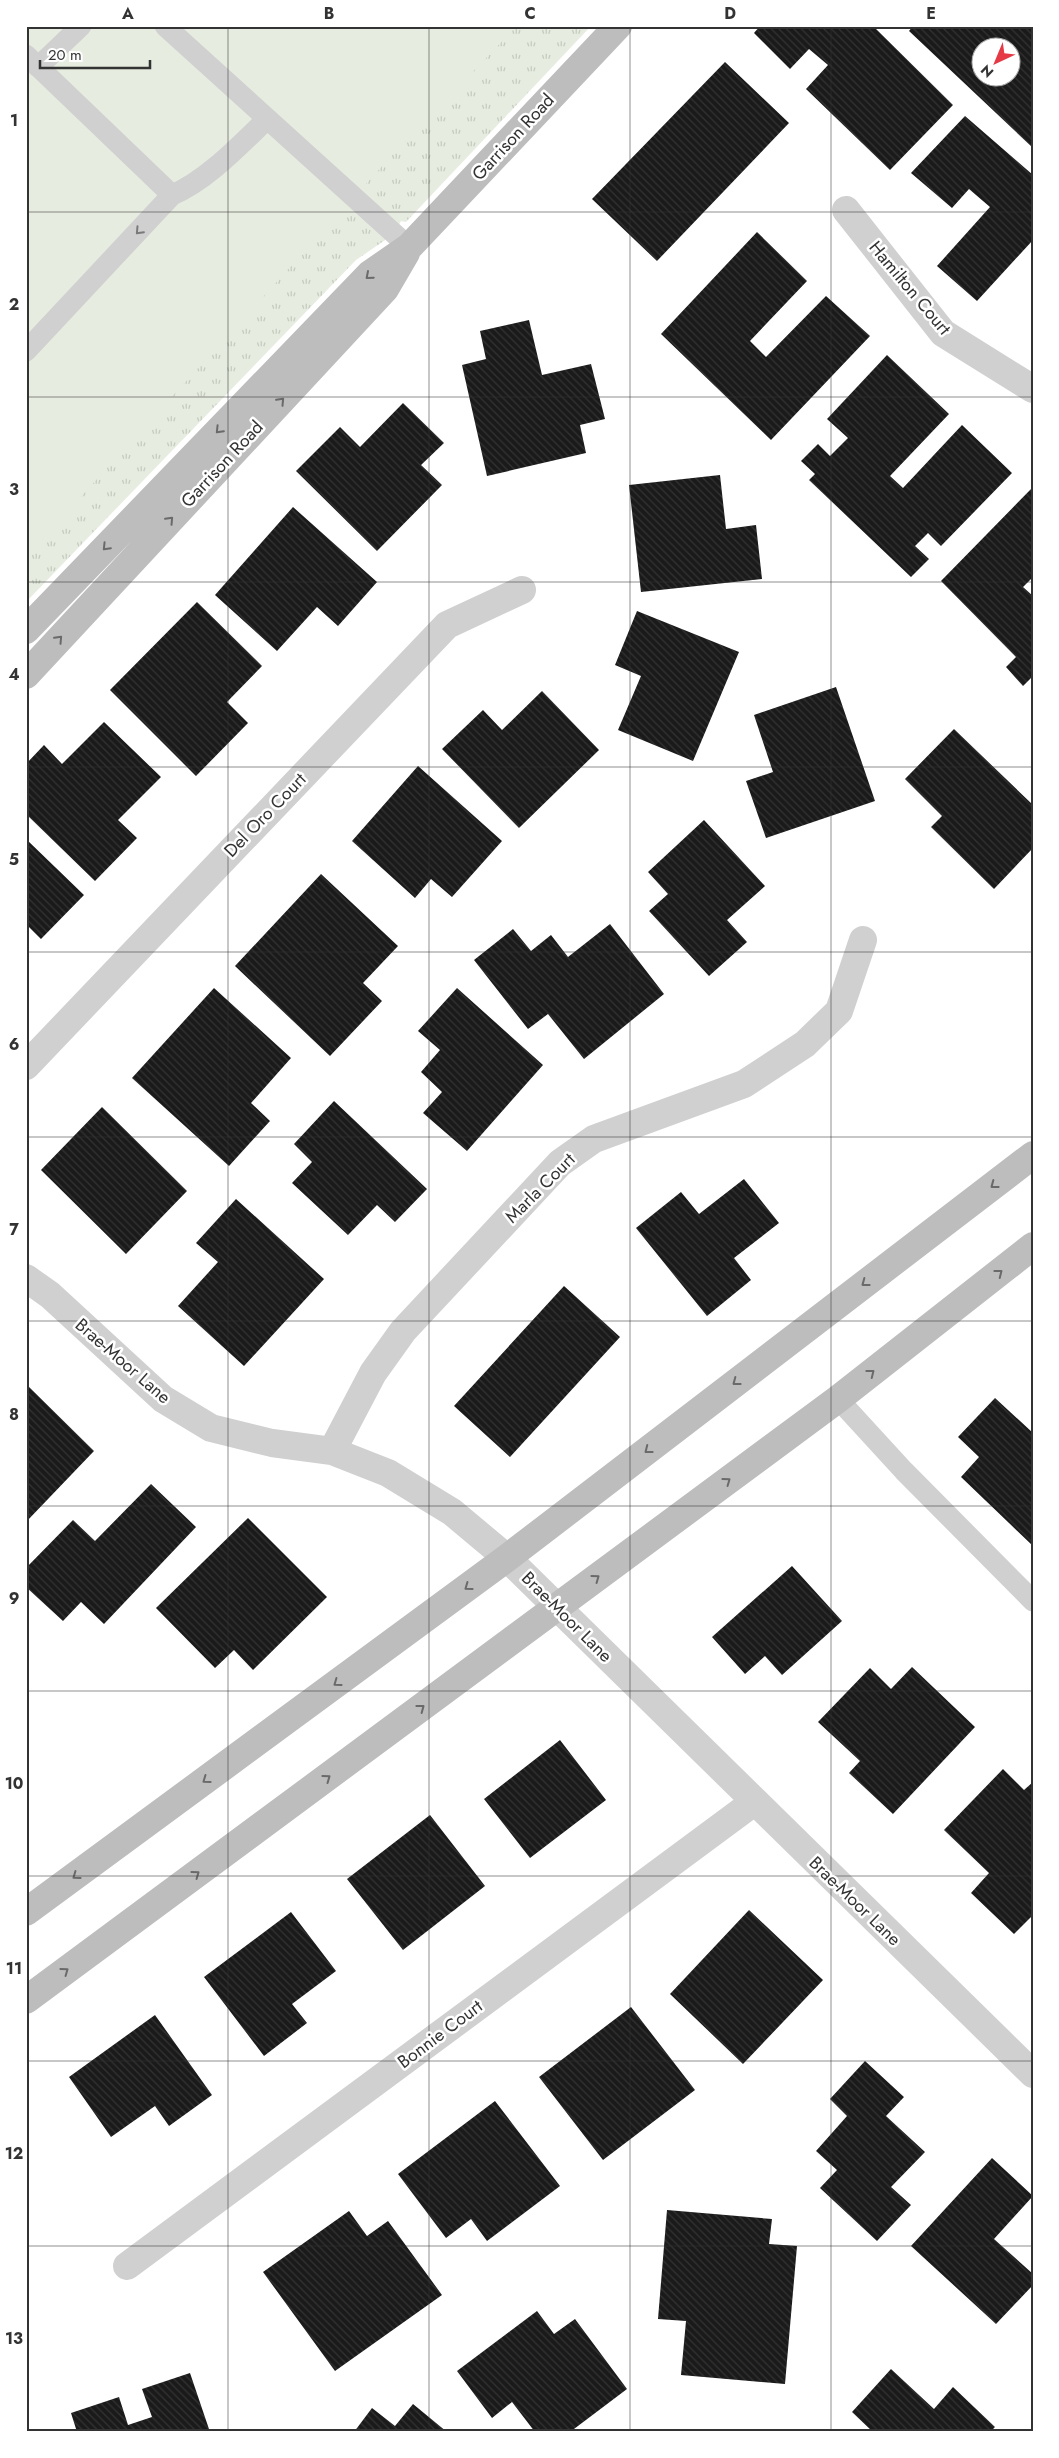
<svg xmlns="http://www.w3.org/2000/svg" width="1059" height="2458" viewBox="0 0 1059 2458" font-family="Jost,sans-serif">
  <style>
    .grass { fill: url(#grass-tufts) }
    .garden { fill: #e6ecdf }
    .building { fill: url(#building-back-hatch); fill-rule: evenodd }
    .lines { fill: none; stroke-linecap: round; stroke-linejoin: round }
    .lane { stroke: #d0d0d0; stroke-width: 21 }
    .street { stroke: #d0d0d0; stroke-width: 28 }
    .secondary { stroke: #bdbdbd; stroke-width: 28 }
    .oneway { stroke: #7a7a7a }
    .oneway2 { stroke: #6a6a6a }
    .grid { fill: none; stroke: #333; stroke-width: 1; stroke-opacity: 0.55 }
    .labels { text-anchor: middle; stroke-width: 5; stroke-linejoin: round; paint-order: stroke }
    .street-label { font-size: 18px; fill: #333; stroke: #fff }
    .neatline { fill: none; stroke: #333; stroke-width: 2 }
    .grid-label { font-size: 16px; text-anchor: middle; font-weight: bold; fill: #333 }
  </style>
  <defs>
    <pattern id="grass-tufts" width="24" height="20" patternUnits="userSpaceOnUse" patternTransform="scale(1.25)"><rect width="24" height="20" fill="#e6ecdf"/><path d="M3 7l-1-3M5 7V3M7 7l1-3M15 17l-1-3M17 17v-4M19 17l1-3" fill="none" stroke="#c6cbc0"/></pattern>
    <pattern id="building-back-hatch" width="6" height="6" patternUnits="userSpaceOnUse" patternTransform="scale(1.25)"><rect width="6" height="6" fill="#1a1a1a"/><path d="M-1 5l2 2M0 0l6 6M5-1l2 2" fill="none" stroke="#333"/></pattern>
  </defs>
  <rect width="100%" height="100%" fill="#fff"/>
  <!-- grass -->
  <path class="grass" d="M26 26H591L406 222 401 221 394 234 356 260 26 602Z"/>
  <!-- garden -->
  <path class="garden" d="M26 26H517L395 152 26 557Z"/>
  <!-- building -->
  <path class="building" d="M760 26H873L953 105 890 170 806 89 828 65 809 49 790 69 754 33Z
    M913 26H1033V148L909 31ZM982 48H1012V78H982Z
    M725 62 789 123 657 261 592 199Z
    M965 116 1033 175V240L977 301 937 266 990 207 969 189 952 208 911 173Z
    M757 232 807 281 750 341 766 357 826 296 870 336 771 440 661 334Z
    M529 320 542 375 591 364 605 419 580 425 586 453 487 476 462 365 486 359 480 331Z
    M887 355 949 414 890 476 903 488 962 425 1012 473 941 546 928 533 915 546 929 559 911 577 809 480 815 474 801 461 818 444 830 456 848 438 827 419Z
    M403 403 444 443 421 465 442 485 377 551 296 471 340 427 360 447Z
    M720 475 726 529 756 525 762 579 641 592 629 485Z
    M1033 487V577L1023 587 1033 596V676L1023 686 1006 667 1016 657 941 581Z
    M293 507 377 582 338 626 317 607 277 651 215 595Z
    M197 602 262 666 227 702 248 723 196 776 110 690Z
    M637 611 739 652 693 761 618 730 641 676 615 665Z
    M836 687 875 801 766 838 746 781 773 772 754 715Z
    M542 691 599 750 519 828 442 749 483 710 502 730Z
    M104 722 161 777 118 820 137 838 95 881 26 814V764L44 745 62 764Z
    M954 729 1033 805V848L994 889 931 827 942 816 905 779Z
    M418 766 502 841 452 897 431 879 415 898 352 841Z
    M704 820 765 886 727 920 747 942 709 976 649 911 668 894 648 872Z
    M26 839 84 895 41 939 26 924Z
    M321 874 398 946 363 983 382 1001 330 1056 235 966Z
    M610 924 664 994 584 1059 548 1014 528 1029 474 960 513 929 531 951 551 935 568 957Z
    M214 988 291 1058 251 1103 270 1121 229 1166 132 1078Z
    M457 988 543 1065 467 1151 423 1113 442 1092 421 1072 440 1050 418 1031Z
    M334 1101 427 1189 395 1222 377 1205 348 1235 292 1183 312 1162 294 1144Z
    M102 1107 187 1191 126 1254 41 1170Z
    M744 1179 779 1223 734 1258 751 1280 707 1316 636 1228 681 1192 699 1214Z
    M236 1199 324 1279 244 1366 178 1306 218 1262 196 1243Z
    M564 1286 620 1337 510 1457 454 1406Z
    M26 1384 94 1451 26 1522Z
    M995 1398 1033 1433V1546L961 1477 979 1457 958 1437Z
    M151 1484 196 1527 104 1624 81 1602 63 1621 26 1587V1568L73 1520 95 1541Z
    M248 1518 327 1597 253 1670 234 1650 215 1668 156 1608Z
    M792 1566 842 1621 782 1675 765 1656 745 1674 712 1637Z
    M912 1667 975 1727 893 1814 849 1773 860 1761 818 1722 870 1668 891 1689Z
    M560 1740 606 1800 530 1858 484 1799Z
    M1003 1769 1024 1790 1033 1782V1915L1014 1934 971 1893 989 1873 944 1830Z
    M430 1815 485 1886 403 1950 347 1879Z
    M749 1910 823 1980 743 2064 670 1994Z
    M291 1912 336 1971 292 2004 307 2023 264 2056 204 1977Z
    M631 2007 695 2090 603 2160 539 2077Z
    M155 2015 212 2095 169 2126 155 2106 111 2137 69 2077Z
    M865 2061 904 2097 886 2116 925 2152 891 2187 911 2205 877 2241 820 2188 837 2170 816 2151 847 2116 830 2099Z
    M495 2101 560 2186 487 2241 471 2219 446 2238 398 2174Z
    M992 2158 1033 2196 994 2239 1033 2274V2285L996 2324 911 2246Z
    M667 2210 772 2219 769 2244 797 2246 785 2384 681 2375 686 2321 658 2319Z
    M349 2211 367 2236 388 2221 442 2295 335 2371 263 2272Z
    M537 2311 554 2334 575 2319 627 2389 570 2432H535L512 2402 492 2418 457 2371Z
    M891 2369 934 2409 953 2387 995 2427 990 2432H873L852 2412Z
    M190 2373 210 2432H77L71 2413 119 2397 128 2425 152 2417 142 2389Z
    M413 2404 447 2432H354L372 2408 395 2426Z"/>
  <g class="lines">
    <!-- lane -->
    <path class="lane" d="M165 26 409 247
      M26 55 172 195C206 181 240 145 267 119
      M38 67 81 26
      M26 351 172 195
      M838 1399 904 1471 1033 1601"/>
    <!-- street -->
    <path class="street" d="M846 210 943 333 1033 389
      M26 1066 447 625 522 590
      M26 1278 50 1295 163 1399 211 1428 272 1443 332 1451 388 1473 452 1512 507 1558 1033 2074
      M332 1451 373 1373 403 1331 560 1163 594 1139 744 1084 805 1044 839 1011 863 940
      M127 2266 754 1802"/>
    <!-- secondary -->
    <path class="secondary" d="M26 630 370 274 409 247 618 26
      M26 675 385 289 406 253
      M26 1912 507 1558 1033 1155
      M26 2000 838 1399 1033 1246"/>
  </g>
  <!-- one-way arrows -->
  <defs><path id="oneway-chevron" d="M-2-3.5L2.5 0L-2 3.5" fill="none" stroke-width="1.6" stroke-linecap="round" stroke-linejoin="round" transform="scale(1.25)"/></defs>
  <use class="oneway" href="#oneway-chevron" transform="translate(139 231) rotate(133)"/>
  <g class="oneway2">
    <use href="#oneway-chevron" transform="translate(369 276) rotate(139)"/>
    <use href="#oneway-chevron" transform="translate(281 401) rotate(-47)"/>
    <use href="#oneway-chevron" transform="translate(219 430) rotate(134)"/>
    <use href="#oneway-chevron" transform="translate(170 520) rotate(-47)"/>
    <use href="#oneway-chevron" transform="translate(106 547) rotate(134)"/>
    <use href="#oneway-chevron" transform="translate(59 639) rotate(-47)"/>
    <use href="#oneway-chevron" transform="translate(994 1185) rotate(143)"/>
    <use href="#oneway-chevron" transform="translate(999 1273) rotate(-38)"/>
    <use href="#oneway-chevron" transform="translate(865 1283) rotate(143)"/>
    <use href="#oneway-chevron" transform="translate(871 1373) rotate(-38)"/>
    <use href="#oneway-chevron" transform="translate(736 1382) rotate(143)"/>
    <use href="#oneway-chevron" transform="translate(648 1450) rotate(142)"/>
    <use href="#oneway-chevron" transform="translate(727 1481) rotate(-36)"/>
    <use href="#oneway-chevron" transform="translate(596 1578) rotate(-36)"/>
    <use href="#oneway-chevron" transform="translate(468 1587) rotate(144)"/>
    <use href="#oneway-chevron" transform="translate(337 1683) rotate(144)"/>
    <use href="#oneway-chevron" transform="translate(421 1708) rotate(-37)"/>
    <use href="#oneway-chevron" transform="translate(327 1778) rotate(-36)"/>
    <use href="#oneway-chevron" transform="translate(206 1780) rotate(144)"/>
    <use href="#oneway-chevron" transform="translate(196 1874) rotate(-36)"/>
    <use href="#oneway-chevron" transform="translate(76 1876) rotate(144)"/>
    <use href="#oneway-chevron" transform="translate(65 1971) rotate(-36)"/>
  </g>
  <!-- grid -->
  <path class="grid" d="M228 26V2432M429 26V2432M630 26V2432M831 26V2432M26 212H1033M26 397H1033M26 582H1033M26 767H1033M26 952H1033M26 1137H1033M26 1321H1033M26 1506H1033M26 1691H1033M26 1876H1033M26 2061H1033M26 2246H1033"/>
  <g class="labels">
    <!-- street labels -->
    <g class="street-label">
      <text transform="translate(513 137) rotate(-47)" y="6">Garrison Road</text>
      <text transform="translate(910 288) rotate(50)" y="6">Hamilton Court</text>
      <text transform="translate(222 464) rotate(-47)" y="6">Garrison Road</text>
      <text transform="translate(265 815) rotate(-46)" y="6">Del Oro Court</text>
      <text transform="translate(540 1188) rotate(-45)" y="6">Marla Court</text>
      <text transform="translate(123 1361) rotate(41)" y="6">Brae-Moor Lane</text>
      <text transform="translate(567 1617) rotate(45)" y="6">Brae-Moor Lane</text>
      <text transform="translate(855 1901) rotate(44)" y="6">Brae-Moor Lane</text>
      <text transform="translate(440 2034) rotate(-37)" y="6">Bonnie Court</text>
    </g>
  </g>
  <!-- border -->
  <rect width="1059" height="2458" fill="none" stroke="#ffffff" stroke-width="55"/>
  <!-- north arrow -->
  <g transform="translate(996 62) rotate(224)"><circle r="24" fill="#ffffff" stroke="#adadad"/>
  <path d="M0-4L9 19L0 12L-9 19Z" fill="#e63946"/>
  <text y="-8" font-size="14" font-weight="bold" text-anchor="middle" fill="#333333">N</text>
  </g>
  <!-- scale -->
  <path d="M40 60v8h110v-8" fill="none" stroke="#333333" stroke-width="2.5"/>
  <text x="48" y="60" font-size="15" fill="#333333" stroke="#ffffff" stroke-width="4" paint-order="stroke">20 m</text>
  <rect x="28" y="28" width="1004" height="2402" class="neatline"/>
  <g class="grid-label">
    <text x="128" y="19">A</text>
    <text x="329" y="19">B</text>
    <text x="530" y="19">C</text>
    <text x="730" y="19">D</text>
    <text x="931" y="19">E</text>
    <text x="14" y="126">1</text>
    <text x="14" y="310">2</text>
    <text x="14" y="495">3</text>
    <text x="14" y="680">4</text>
    <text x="14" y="865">5</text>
    <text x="14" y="1050">6</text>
    <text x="14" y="1235">7</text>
    <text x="14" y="1420">8</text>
    <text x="14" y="1604">9</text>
    <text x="14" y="1789">10</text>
    <text x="14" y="1974">11</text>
    <text x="14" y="2159">12</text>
    <text x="14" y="2344">13</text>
  </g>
</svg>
